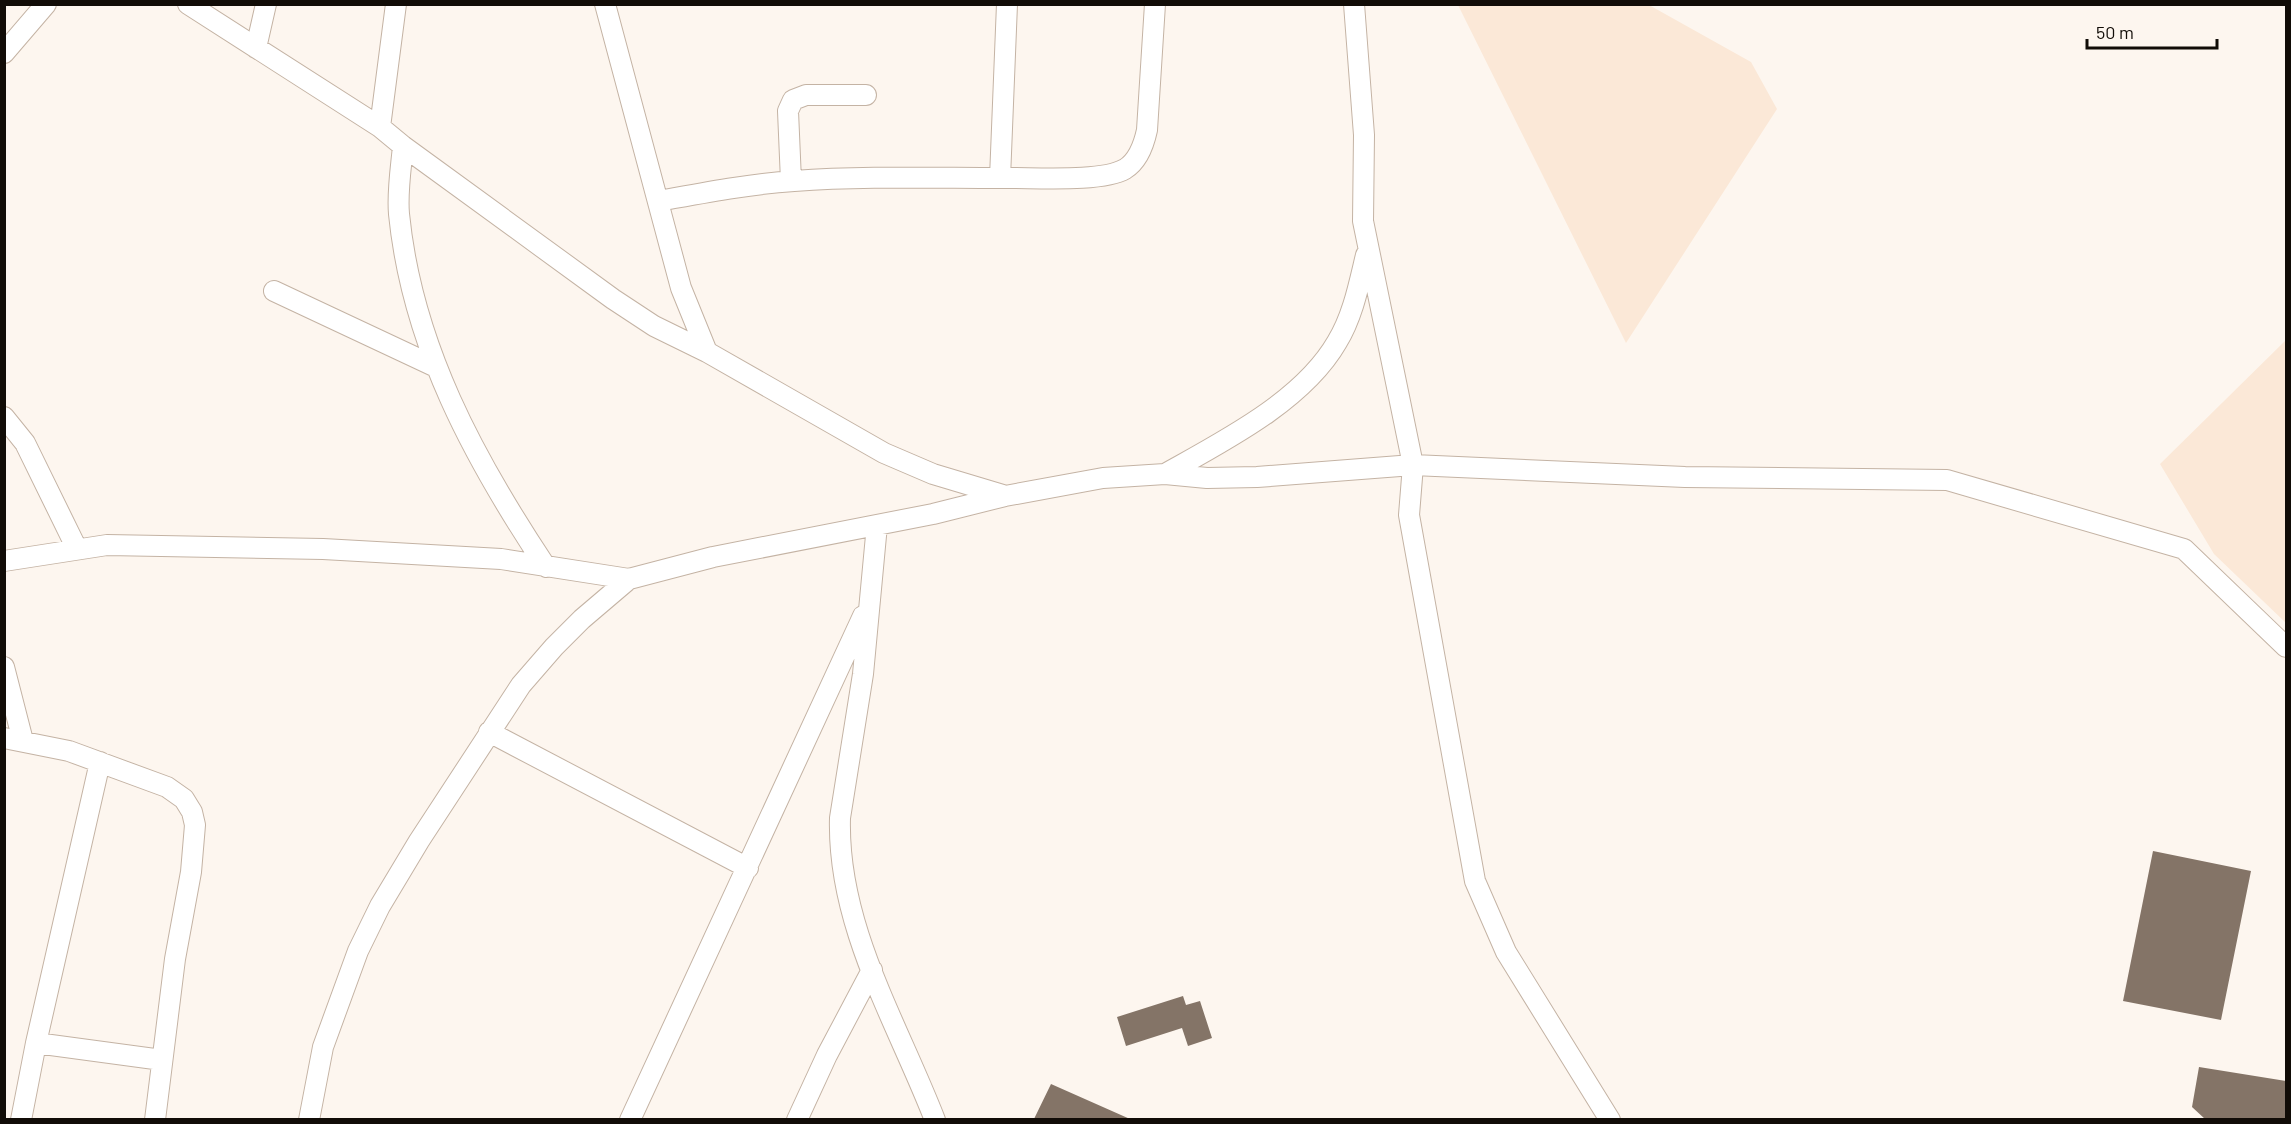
<svg xmlns="http://www.w3.org/2000/svg" width="2291" height="1124" viewBox="0 0 2291 1124" font-family="Barlow,sans-serif">
  <style>
    .built { fill: #fbe8d7 }
    .building { fill: #847467 }
    .lines { fill: none; stroke-linecap: round; stroke-linejoin: round }
    .minor-casing { stroke: #c4b3a4; stroke-width: 22 }
    .minor { stroke: #fff; stroke-width: 20 }
  </style>
  <rect width="100%" height="100%" fill="#fdf6ef"/>
  <!-- built -->
  <path class="built" d="M1458 5H1649L1751 62 1777 109 1626 343Z
    M2286 340V623L2214 554 2160 464Z"/>
  <!-- building -->
  <path class="building" d="M2153 851 2251 871 2221 1020 2123 1001Z
    M1183 996 1186 1005 1200 1001 1212 1038 1188 1046 1182 1028 1126 1046 1117 1017Z
    M2199 1067 2286 1081V1119H2205L2192 1107Z
    M1051 1084 1130 1119H1034Z"/>
  <g class="lines">
    <!-- minor casing -->
    <g class="minor-casing">
      <path id="minor" d="M188 4 380 127 403 146 613 299 654 326 707 352
        M605 4 681 288 707 352 884 453 933 474 1003 495
        M1354 4 1364 135 1363 221 1413 465 1409 515 1475 881 1506 952 1610 1120
        M256 48 266 4
        M4 53 46 4
        M380 127 396 4
        M403 146C401 168 397 192 399 214 412 345 474 459 546 567
        M1000 178C1029 177 1101 183 1125 169 1138 161 1144 144 1147 130L1155 4
        M791 181 788 111 793 100 806 95H866
        M658 201C703 193 749 184 794 181 863 176 931 178 1000 178L1007 4
        M274 291 436 367
        M4 417 25 443 77 549
        M1165 474C1224 441 1303 401 1337 342 1353 316 1359 284 1366 255
        M877 525 863 674 840 818C837 926 897 1022 935 1120
        M4 561 107 545 323 549 501 559 629 579
        M4 667 23 741
        M489 732 748 868
        M4 738 69 751 167 787 184 799 192 812 195 825 191 872 175 959 155 1120
        M36 1043 100 762
        M21 1120 36 1043 162 1060
        M309 1120 323 1047 358 951 380 906 419 841 521 685 554 647 582 619 629 579 713 557 933 514 1005 496 1103 478 1165 474 1207 478 1257 477 1413 465 1685 477 1947 480 2184 549 2286 647
        M630 1120 863 616
        M797 1120 827 1055 872 970"/>
    </g>
    <!-- minor -->
    <use href="#minor" class="minor"/>
  </g>
  <!-- border -->
  <rect width="2291" height="1124" fill="none" stroke="#110c07" stroke-width="12"/>
  <!-- scale -->
  <path d="M2087 39v9h130v-9" fill="none" stroke="#110c07" stroke-width="3"/>
  <text x="2096" y="39" font-size="18" fill="#110c07" stroke="#fdf6ef" stroke-width="4.5" paint-order="stroke">50 m</text>
</svg>
